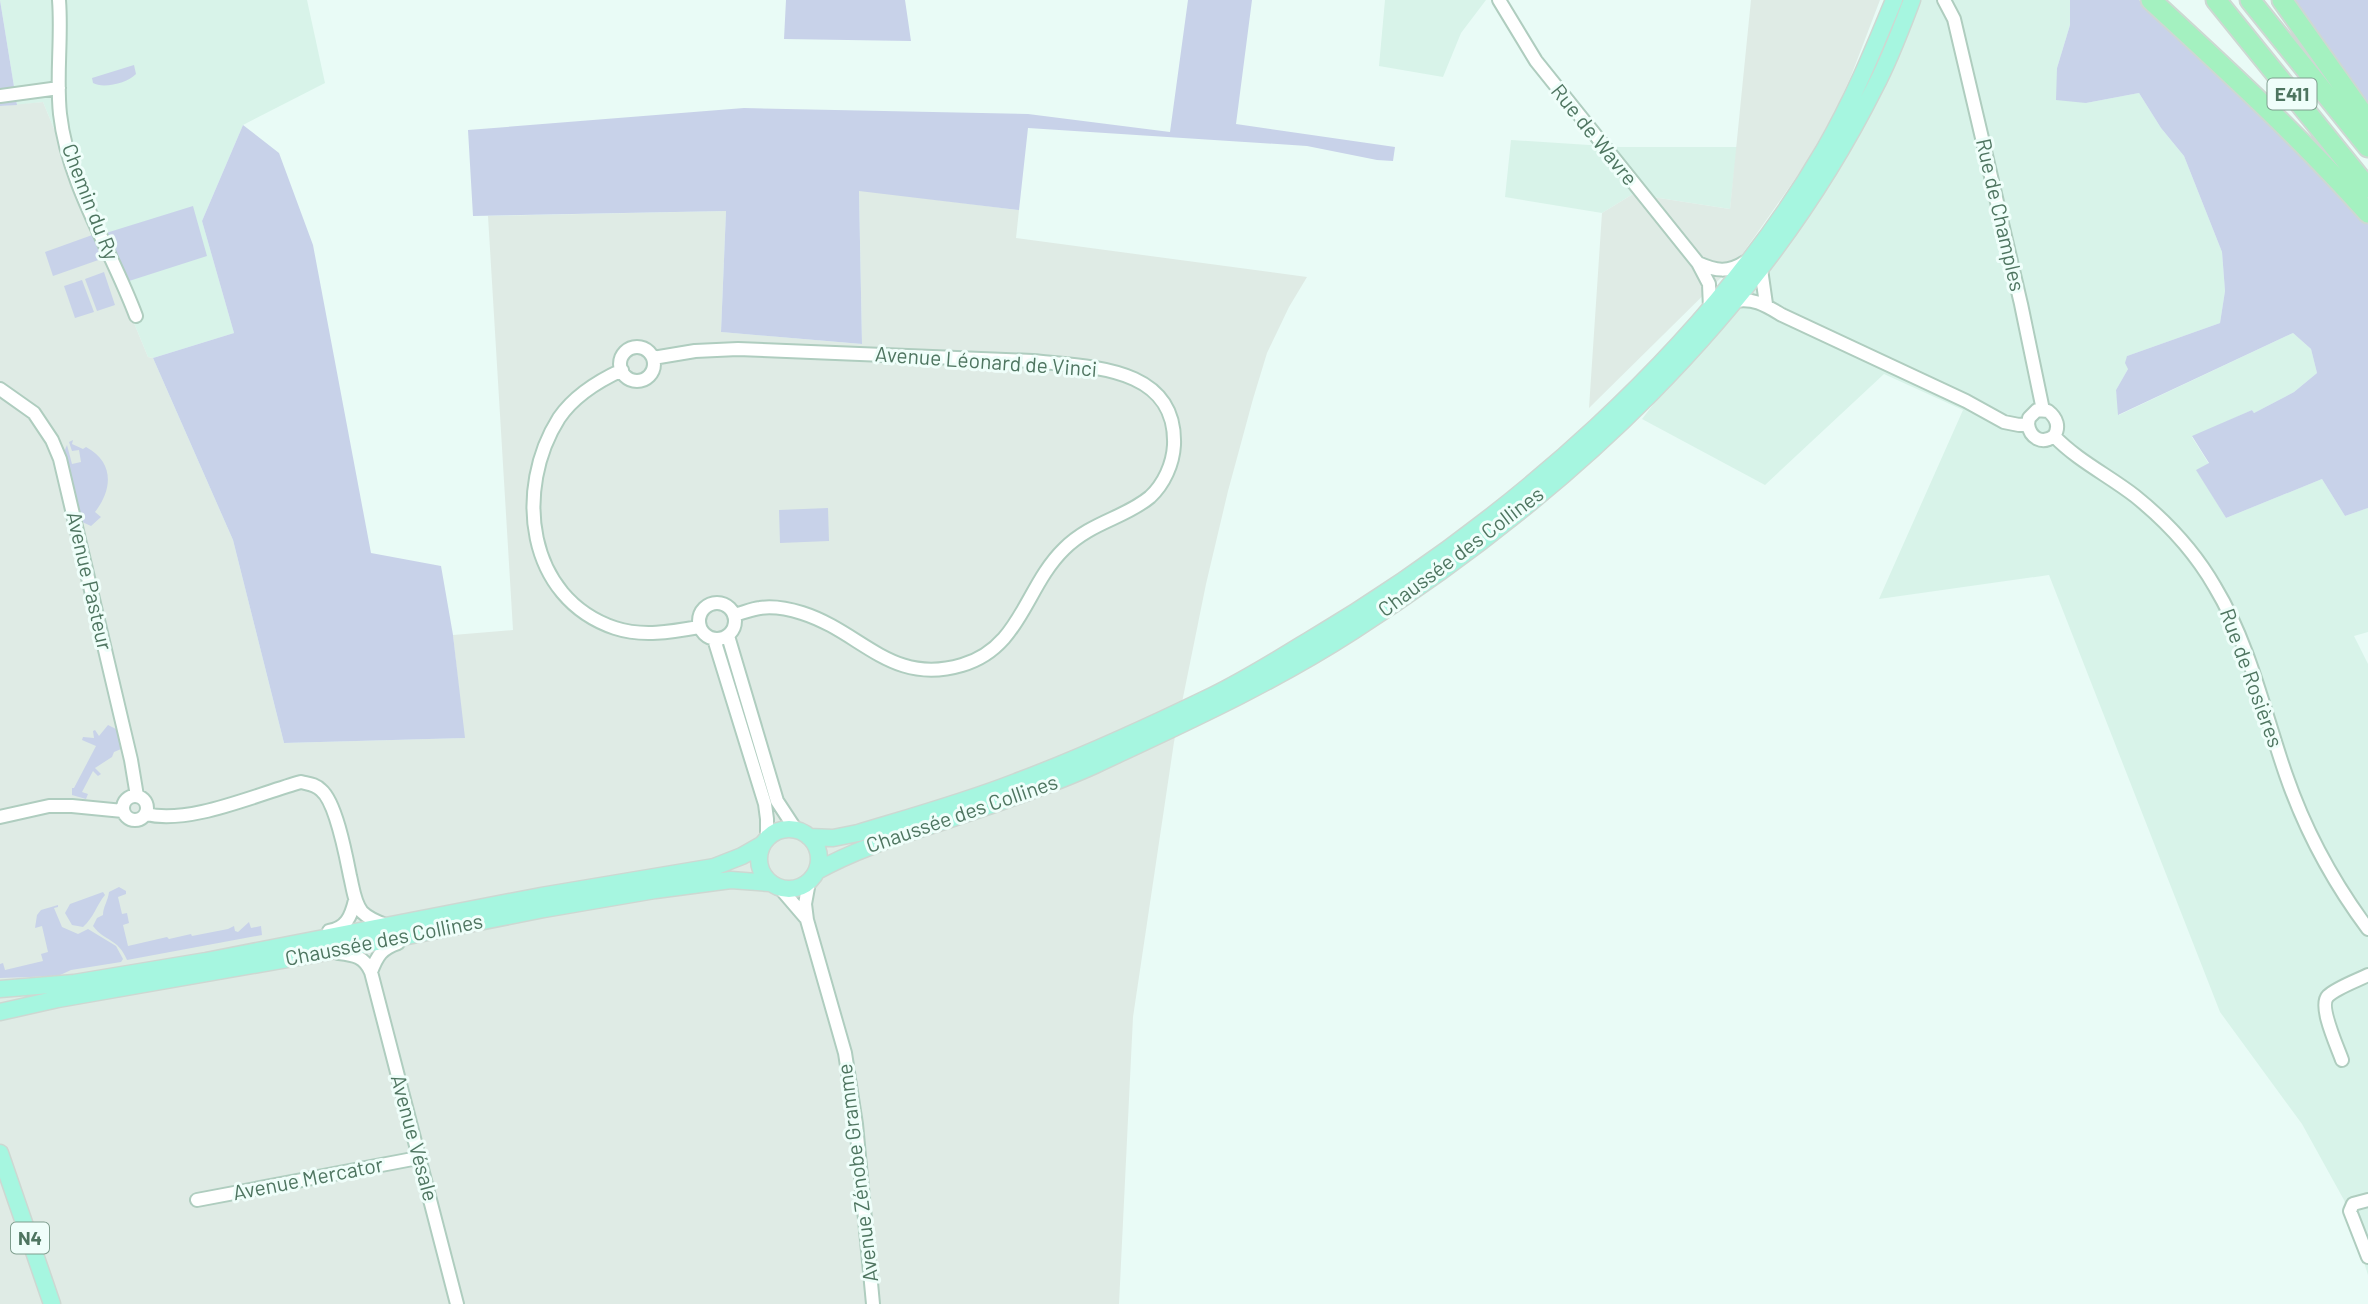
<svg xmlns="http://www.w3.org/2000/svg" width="2368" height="1304" viewBox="0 0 2368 1304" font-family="Barlow,sans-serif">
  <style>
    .residential { fill: #d8f3e9 }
    .industrial { fill: #dfebe5 }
    .green { fill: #c8d2e9 }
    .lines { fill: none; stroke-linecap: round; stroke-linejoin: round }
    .minor-casing { stroke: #afcdbf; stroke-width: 16 }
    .major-casing { stroke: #cdd8d2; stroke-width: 19 }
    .highway-casing { stroke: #cdd8d2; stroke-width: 23 }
    .minor { stroke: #fff; stroke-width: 12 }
    .major { stroke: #a6f6e0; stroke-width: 16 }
    .highway { stroke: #a4f1c0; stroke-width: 19 }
    .labels { text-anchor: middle; stroke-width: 6; stroke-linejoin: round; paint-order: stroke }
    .shield { fill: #effefa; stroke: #7e9e8e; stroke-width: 2 }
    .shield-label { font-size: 19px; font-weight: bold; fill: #4e7560 }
    .street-label { font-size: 21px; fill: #4e7560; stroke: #effefa }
  </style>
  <rect width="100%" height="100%" fill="#e9fbf6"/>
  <!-- residential -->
  <path class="residential" d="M0 0H307L325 83 243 125 202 221 234 333 153 358 148 357 43 102 17 105Z
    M1385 0H1486L1461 33 1443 77 1379 66Z
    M1918 0H2070V25L2057 68 2086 103 2139 93 2161 128 2184 156 2222 252 2225 291 2220 323 2127 356 2128 369 2116 390 2119 415 2293 333 2311 349 2317 373 2294 392 2254 413 2252 410 2192 437 2209 464 2197 470 2226 518 2322 479 2345 516 2368 508V632L2354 636 2368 664V1275L2344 1200 2302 1124 2220 1012 2049 575 1879 599 1963 410 1884 374 1765 485 1642 419 1669 384 1755 291 1829 186 1895 58Z
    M1511 140 1620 147H1737L1730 209 1633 194 1602 213 1505 197Z"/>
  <!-- industrial -->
  <path class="industrial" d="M1751 0H1880L1851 76 1834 114 1804 166 1779 202 1736 263 1589 408 1602 213 1633 194 1730 209Z
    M43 102 148 357 153 358 233 540 284 743 464 738 453 635 513 630 488 216 726 211 721 332 862 344 859 190 1019 210 1016 238 1307 277 1289 307 1267 353 1253 399 1228 491 1206 584 1174 742 1133 1017 1119 1304H0V106Z"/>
  <!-- green -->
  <path class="green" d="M0 0 17 105 0 106Z
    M786 0H905L911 41 784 39Z
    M1188 0H1252L1236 124 1395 147 1393 161 1377 160 1307 146 1028 128 1019 210 859 191 862 344 721 332 726 211 473 216 468 130 744 108 1028 114 1170 132Z
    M2070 0H2139L2224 75 2368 219V508L2345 516 2322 479 2226 518 2196 470 2209 463 2192 436 2252 410 2254 413 2294 392 2317 373 2311 349 2293 333 2118 415 2116 390 2128 369 2125 363 2127 356 2220 323 2225 291 2222 252 2184 156 2161 128 2139 93 2086 103 2056 100 2057 68 2070 25Z
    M2278 0H2368V108Z
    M134 65 136 74C128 83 103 89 93 83L92 78Z
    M243 125 279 153 313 245 371 553 441 566 453 635 465 738 284 743 233 540 153 358 234 333 202 221Z
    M193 206 207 256 126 282 106 233Z
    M95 234 104 258 53 276 45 252Z
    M104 272 115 305 97 311 85 279Z
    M82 280 94 312 75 318 64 286Z
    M73 440 72 444 83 449 86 447C114 462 113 489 95 512L101 517 91 526 80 521 64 452 67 445 72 464 81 462 79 450 72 451 69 442Z
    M828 508 829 541 780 543 779 510Z
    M108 725 118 730 121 749 114 752 112 757 95 768 101 774 98 776 93 771 82 792 88 794 86 799 72 795V788H74L96 746 82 740 83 737 94 738 93 731 95 730 99 736Z
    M119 887 126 891V894L118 897 122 914 127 913 129 923 123 925 128 946 167 937 169 939 191 934 192 936 228 929 234 926 235 931 238 932 249 922 251 928 261 926 262 935 127 960C118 938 105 942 93 926L97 918 103 915C103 907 108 901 109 892Z
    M103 892 105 895C96 906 94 917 83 927L72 925 65 913 70 904Z
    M58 905V907L54 908 62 927 78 934 88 929 116 946 123 959 121 962 71 970 58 976 0 978V964L3 963 5 970 43 961 41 954 48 952 42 926 35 928 37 915 41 910Z"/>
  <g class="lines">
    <!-- minor casing -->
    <g class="minor-casing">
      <path id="minor" d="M59 0C62 38 56 76 60 114 68 185 111 249 136 316
        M1499 0 1536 61 1698 263 1709 284 1710 309
        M1944 0 1954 19 2021 304 2043 410
        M0 96 59 88
        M1698 263C1716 271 1728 273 1745 262
        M1761 269 1766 304
        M1735 301C1755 298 1765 305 1782 315L1966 401 2004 422 2019 425 2028 424
        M620 364a17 17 0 1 1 34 0a17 17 0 1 1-34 0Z
        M653 358 695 351 738 349 1033 361C1090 367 1177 366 1174 445 1173 464 1164 484 1150 497 1125 518 1091 522 1064 549 1025 587 1021 648 962 665 891 686 862 632 802 613 789 609 773 606 760 608 751 609 743 613 734 615
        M622 370C598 381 574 396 559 418 514 489 526 598 615 628 642 637 671 632 699 627
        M0 389 34 413 52 440 60 459 131 760 137 796
        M2028 424 2029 418 2037 410 2048 411C2057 418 2060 427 2054 436
        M2028 424C2030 438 2042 445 2054 436
        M2054 436C2078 461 2108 475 2135 496 2166 521 2195 552 2215 587 2250 645 2264 712 2286 775 2305 830 2333 882 2368 929
        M699 621a18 18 0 1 1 36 0a18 18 0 1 1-36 0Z
        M728 636 777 801 796 830
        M714 639 765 804 767 819V839
        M123 808a12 12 0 1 1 24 0a12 12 0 1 1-24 0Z
        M146 814C189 825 257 794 301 782 309 784 315 784 321 790 336 802 346 856 350 876 353 888 354 902 362 912 369 919 377 922 386 925
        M0 817 49 806H72L123 811
        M809 882 805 904 807 920 845 1053 856 1124 873 1304
        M781 889 805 917
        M329 931C346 928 351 917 355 900
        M338 953C354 955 364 956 371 972L457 1304
        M371 972C377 956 382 948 398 943
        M2342 1060C2338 1048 2318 1006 2328 996 2336 988 2358 980 2368 975
        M197 1200 418 1158
        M2368 1200 2353 1204 2350 1211 2368 1257"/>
    </g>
    <!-- major casing -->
    <g class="major-casing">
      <path id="major" d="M759 859a30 30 0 1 1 60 0a30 30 0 1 1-60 0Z
        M809 837 833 838 858 833C911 817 965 802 1016 782 1083 757 1148 727 1212 696 1245 680 1277 660 1308 641 1506 524 1707 350 1824 150 1852 102 1873 51 1894 0
        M817 871C862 846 910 833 959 816 1004 801 1051 785 1095 765 1182 724 1271 684 1353 631 1565 495 1761 315 1875 87 1890 59 1901 29 1912 0
        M0 989 74 983 206 961 541 896 714 867 742 856 763 844
        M0 1012 58 999 316 954 544 909 655 890 731 880 770 883
        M0 1153 52 1304"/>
    </g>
    <!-- highway casing -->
    <g class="highway-casing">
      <path id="highway" d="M2151 0C2227 70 2299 136 2368 213
        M2216 0 2368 188
        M2250 0 2368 147
        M2282 0 2368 121"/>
    </g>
    <!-- minor -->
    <use href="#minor" class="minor"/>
    <!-- major -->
    <use href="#major" class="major"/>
    <!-- highway -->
    <use href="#highway" class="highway"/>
  </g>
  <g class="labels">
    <!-- shield labels -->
    <g class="shield">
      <rect x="2267.5" y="78.5" width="49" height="31" rx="5"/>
      <rect x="11" y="1222.5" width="38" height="31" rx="5"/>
    </g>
    <g class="shield-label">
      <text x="2292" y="101">E411</text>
      <text x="30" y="1245">N4</text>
    </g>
    <!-- street labels -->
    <g class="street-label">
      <text transform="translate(1594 135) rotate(51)" y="7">Rue de Wavre</text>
      <text transform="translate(90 202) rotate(69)" y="7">Chemin du Ry</text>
      <text transform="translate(2000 215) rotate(77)" y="7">Rue de Champles</text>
      <text transform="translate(986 362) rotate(4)" y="7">Avenue Léonard de Vinci</text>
      <text transform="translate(1461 552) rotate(-37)" y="7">Chaussée des Collines</text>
      <text transform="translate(89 581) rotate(77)" y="7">Avenue Pasteur</text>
      <text transform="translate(2251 678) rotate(70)" y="7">Rue de Rosières</text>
      <text transform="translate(962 814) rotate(-19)" y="7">Chaussée des Collines</text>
      <text transform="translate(384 940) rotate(-11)" y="7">Chaussée des Collines</text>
      <text transform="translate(414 1138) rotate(75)" y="7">Avenue Vésale</text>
      <text transform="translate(858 1173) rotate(-97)" y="7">Avenue Zénobe Gramme</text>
      <text transform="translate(308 1179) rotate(-11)" y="7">Avenue Mercator</text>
    </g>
  </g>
</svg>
